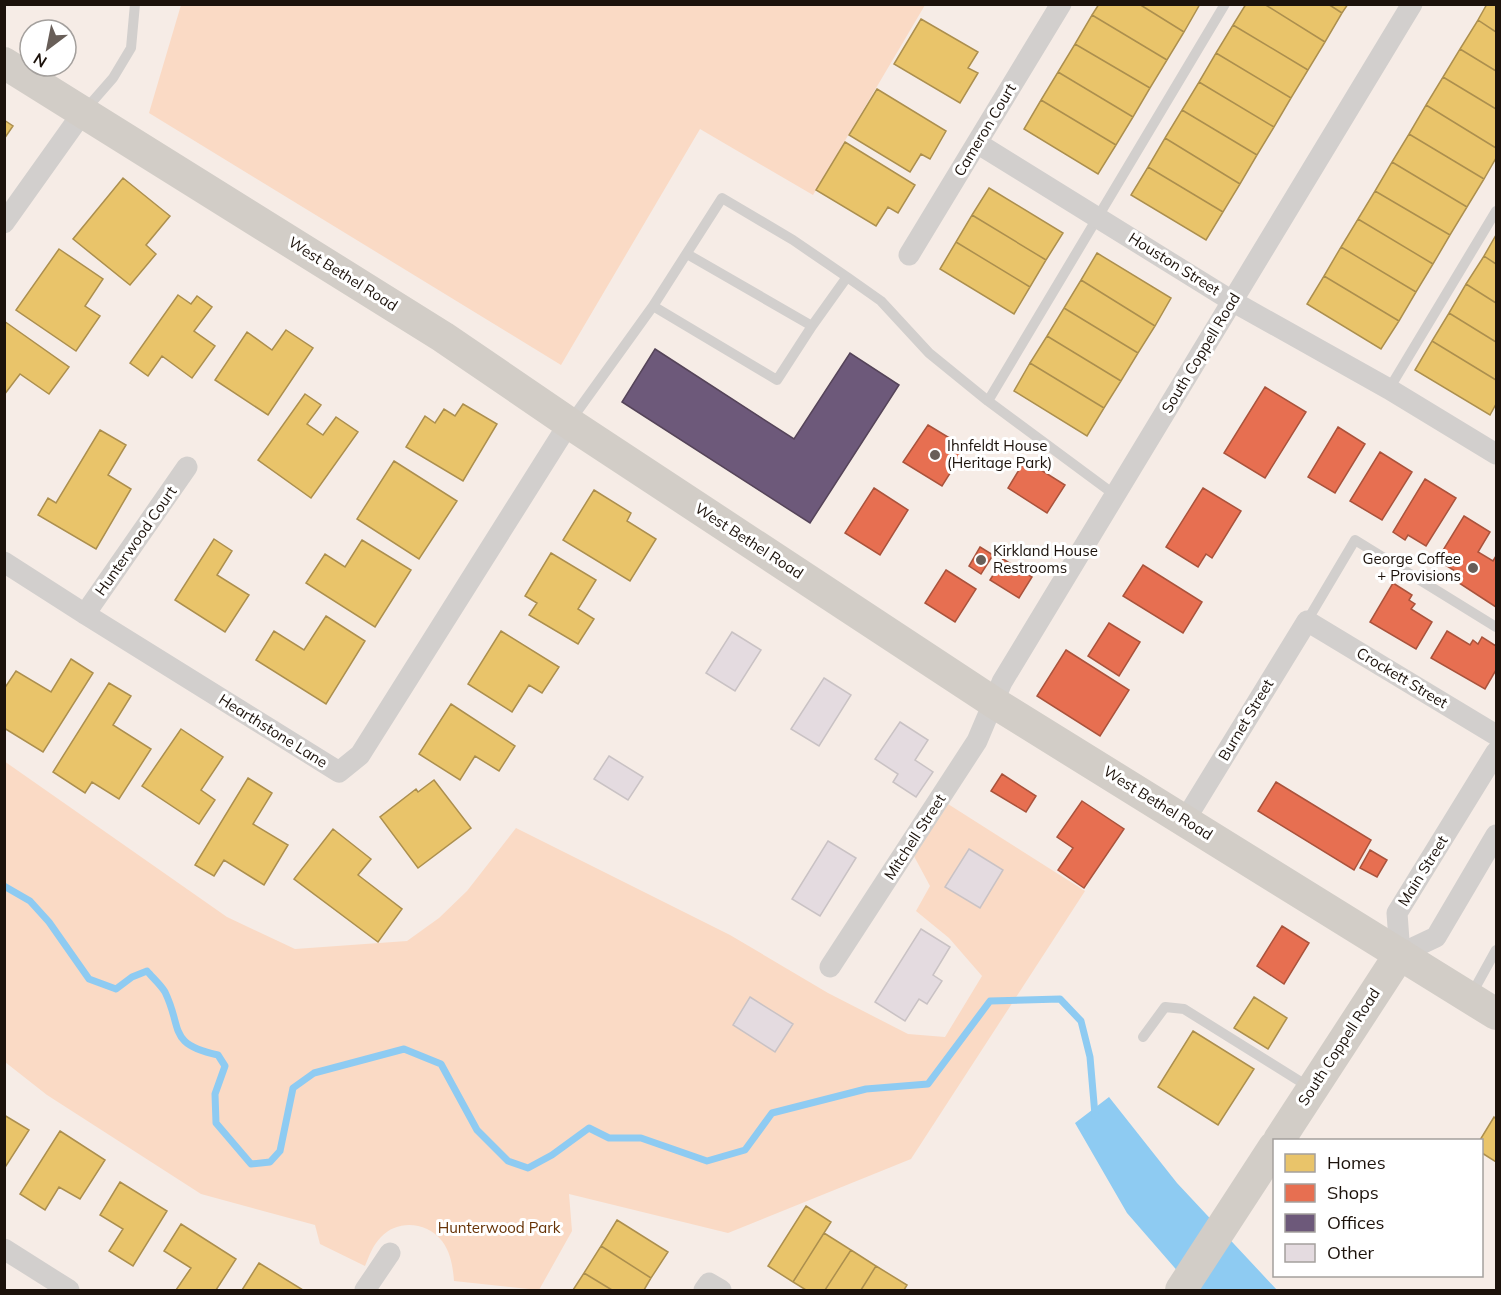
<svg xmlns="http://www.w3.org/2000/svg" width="1501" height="1295" viewBox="0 0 1501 1295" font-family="Mulish,sans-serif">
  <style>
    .green { fill: #fadac5 }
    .water { fill: #8ecbf2 }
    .homes { fill: #e9c46a; stroke: #ac8f4e; stroke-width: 1.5 }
    .shops { fill: #e76f51; stroke: #aa533c; stroke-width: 1.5 }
    .offices { fill: #6d597a; stroke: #554459; stroke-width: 1.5 }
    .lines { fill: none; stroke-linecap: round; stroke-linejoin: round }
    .stream { stroke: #8ecbf2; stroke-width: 7 }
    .building { fill: #e4dbe0; stroke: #c9c2c4; stroke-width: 1.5 }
    .lane { stroke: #d2cfcd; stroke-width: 10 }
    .street { stroke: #d2cfcd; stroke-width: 21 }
    .secondary { stroke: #d2cdc7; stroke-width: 32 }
    .poi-dot { fill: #685e58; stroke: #fff; stroke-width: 2 }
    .labels { text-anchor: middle; stroke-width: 6; stroke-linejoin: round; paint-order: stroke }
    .street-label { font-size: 15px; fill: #1c120b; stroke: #fff }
    .poi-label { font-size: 15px; fill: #1c120b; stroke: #fff; text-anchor: start }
    .park-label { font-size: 15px; fill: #663205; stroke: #fff }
  </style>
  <rect width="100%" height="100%" fill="#f6ece6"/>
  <!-- green -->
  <path class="green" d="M181 5V4L925 5 813 195 700 129 561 365 149 113Z
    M4 761 227 917 295 949 407 941 439 918 467 891 516 828 730 935 828 993 908 1034 945 1037 982 976 949 938 916 911 930 886 908 845 937 797 1085 891 911 1159 728 1233 569 1194 572 1231 539 1290 454 1281C453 1268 451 1253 442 1241 427 1222 398 1219 381 1237 373 1245 369 1256 365 1266L320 1244 315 1225 201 1194 47 1095 5 1062Z"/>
  <!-- water -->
  <path class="water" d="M1109 1097 1177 1183 1277 1290H1194L1127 1213 1075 1123Z"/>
  <!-- homes -->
  <path class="homes" d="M1099 4H1139L1184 32 1167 60 1092 15Z
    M1139 4H1200L1184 32Z
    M1246 4H1264L1325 42 1308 70 1233 25Z
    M1264 4H1328L1342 13 1325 42Z
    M1328 4H1348L1342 13Z
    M1487 4H1496V32L1478 20Z
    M1092 15 1167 60 1150 88 1075 44Z
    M921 19 978 52 968 68 978 73 960 103 894 64Z
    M1478 20 1496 32V71L1460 49Z
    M1233 25 1308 70 1291 98 1216 53Z
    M1075 44 1150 88 1133 117 1058 72Z
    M1460 49 1496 71V109L1443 77Z
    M1216 53 1291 98 1274 127 1199 82Z
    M1058 72 1133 117 1116 145 1041 100Z
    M1443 77 1496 109V148L1426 105Z
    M1199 82 1274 127 1257 155 1182 110Z
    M877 89 946 131 930 159 921 154 910 172 849 135Z
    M1041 100 1116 145 1098 174 1024 129Z
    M1426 105 1496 148V158L1484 179 1409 134Z
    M1182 110 1257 155 1240 184 1165 138Z
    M4 120 13 126 4 139Z
    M1409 134 1484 179 1467 207 1392 162Z
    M1165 138 1240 184 1223 212 1148 167Z
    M845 142 915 185 898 213 888 207 876 226 816 190Z
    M1392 162 1467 207 1450 235 1375 191Z
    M1148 167 1223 212 1206 240 1131 195Z
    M123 178 170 216 146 245 156 254 130 285 73 239Z
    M989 188 1063 233 1046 260 972 215Z
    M1375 191 1450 235 1433 264 1358 219Z
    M972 215 1046 260 1030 287 956 242Z
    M1358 219 1433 264 1416 292 1341 247Z
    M1496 235V264L1484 256Z
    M956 242 1030 287 1014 314 940 269Z
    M1341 247 1416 292 1399 321 1324 276Z
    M59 249 103 279 85 306 100 316 76 351 16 310Z
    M1097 253 1171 298 1155 326 1081 280Z
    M1484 256 1496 264V303L1466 284Z
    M1324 276 1399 321 1381 349 1307 304Z
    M1081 280 1155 326 1138 353 1064 308Z
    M1466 284 1496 303V342L1449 313Z
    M178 295 191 304 197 296 212 307 194 331 215 346 192 378 162 356 148 376 130 363Z
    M1064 308 1138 353 1121 381 1047 336Z
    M1449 313 1496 342V380L1432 341Z
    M4 321 69 367 49 394 20 374 4 395Z
    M286 330 313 348 268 415 215 380 247 332 272 350Z
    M1047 336 1121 381 1104 408 1030 363Z
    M1432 341 1496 380V404L1490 415 1415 370Z
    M1030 363 1104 408 1087 436 1014 391Z
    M305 394 321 405 307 424 323 435 336 417 358 432 311 498 258 460Z
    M463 404 497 424 463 481 406 447 425 416 435 423 444 409 455 416Z
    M100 430 126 445 108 475 131 489 96 549 38 515 48 498 56 503Z
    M394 461 457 501 419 559 357 519Z
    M594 490 631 513 627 521 656 539 630 581 563 540Z
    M214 539 232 551 217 575 249 595 225 632 175 600Z
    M362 540 411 570 375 627 306 583 325 554 345 567Z
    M551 553 596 580 578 609 594 619 578 644 529 615 537 603 525 596Z
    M326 616 365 641 326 704 256 660 274 631 304 650Z
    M501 631 559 667 542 693 529 685 512 712 468 684Z
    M71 659 93 673 43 752 4 728V689L16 671 51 692Z
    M109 683 131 696 113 725 151 749 119 799 92 782 85 793 53 772Z
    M451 704 515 746 499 771 475 756 460 780 419 754Z
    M181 729 223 757 201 790 215 800 199 824 142 786Z
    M248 778 272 793 253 824 288 845 264 885 224 860 214 876 195 865Z
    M434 780 471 828 418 868 380 817 416 789 418 792Z
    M333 829 371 859 358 875 402 909 378 942 294 879Z
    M1254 997 1287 1018 1268 1049 1234 1028Z
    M1193 1031 1254 1069 1218 1125 1158 1087Z
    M4 1115 29 1130 4 1169Z
    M1494 1117 1496 1119V1162L1482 1153V1140H1480Z
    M60 1131 105 1160 80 1199 59 1187 45 1210 20 1194Z
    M120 1182 167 1211 133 1266 109 1251 123 1229 100 1215Z
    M806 1206 831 1222 793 1282 768 1266Z
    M617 1220 668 1252 651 1278 601 1246Z
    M181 1224 236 1259 216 1290H176L191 1268 164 1251Z
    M824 1233 851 1250 825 1290H806L793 1282Z
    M601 1246 651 1278 644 1290H612L584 1273Z
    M851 1250 876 1266 861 1290H825Z
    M259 1263 303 1290H242Z
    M876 1266 907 1285 904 1290H861Z
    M584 1273 612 1290H573Z"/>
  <!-- shops -->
  <path class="shops" d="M1265 387 1306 412 1265 478 1224 453Z
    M928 425 966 448 942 486 903 462Z
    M1338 427 1365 444 1335 493 1308 477Z
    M1380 452 1412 472 1382 520 1350 501Z
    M1025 460 1065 485 1047 513 1008 488Z
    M1425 479 1456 498 1426 546 1408 535 1405 540 1393 532Z
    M874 488 908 510 880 555 845 533Z
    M1203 488 1241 511 1212 558 1206 554 1198 567 1166 547Z
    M1464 516 1490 532 1478 552 1493 561 1496 556V607L1456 581 1460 574 1437 560Z
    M980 547 993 555 981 574 969 566Z
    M1003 559 1032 577 1019 598 990 580Z
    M1143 565 1202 602 1183 633 1123 596Z
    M946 570 976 589 955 622 925 603Z
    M1393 583 1412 595 1409 600 1415 604 1411 609 1432 622 1416 649 1370 622Z
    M1109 623 1140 642 1119 676 1088 656Z
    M1447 631 1470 645 1473 640 1478 644 1482 637 1496 646V670L1485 689 1431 658Z
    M1066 650 1129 690 1100 736 1037 696Z
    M1002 774 1036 796 1026 812 991 791Z
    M1276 782 1371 840 1354 870 1258 811Z
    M1082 801 1124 829 1084 888 1058 870 1073 848 1057 837Z
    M1370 850 1387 860 1377 877 1360 868Z
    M1282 926 1309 943 1284 984 1257 966Z"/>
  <!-- offices -->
  <path class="offices" d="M655 349 794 439 850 353 899 385 810 523 622 402Z"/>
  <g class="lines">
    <!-- stream -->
    <path class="stream" d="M4 886 30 901 49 922 89 979 116 989 132 977 147 971C152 977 161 985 165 992 183 1029 167 1044 218 1055L225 1066 215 1094 216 1123 251 1164 270 1162 280 1151 293 1088 314 1073 404 1049 441 1064 477 1130 508 1161 528 1168 552 1155 589 1128 609 1138H641L707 1161 745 1150 772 1113 866 1089 928 1084 990 1001 1060 999 1081 1021 1090 1057 1095 1115"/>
  </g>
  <!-- building -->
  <path class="building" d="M732 632 761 650 735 691 706 673Z
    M824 678 851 695 819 746 791 729Z
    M900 722 928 740 915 760 933 772 916 797 893 782 898 774 875 759Z
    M609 756 643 777 628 800 594 779Z
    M828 841 856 858 820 916 792 899Z
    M969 849 1003 870 980 908 945 887Z
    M921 929 950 947 933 975 942 981 927 1004 919 999 905 1021 875 1002Z
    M750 997 793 1024 775 1052 733 1025Z"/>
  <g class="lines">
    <!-- lane -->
    <path class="lane" d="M85 110 113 78 131 48 135 4
      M687 254 812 326
      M653 306 722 198 793 240 847 277
      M1389 389 1496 211
      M988 401 1225 4
      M571 420 653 306 777 380 812 326 847 277 881 301 929 353 988 401 1115 495
      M1307 621 1355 540 1496 627
      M1470 997 1496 950
      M1143 1037 1165 1007 1184 1009 1309 1087"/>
    <!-- street -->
    <path class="street" d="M977 143 1232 301 1389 389 1496 454
      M4 223 83 112
      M909 255 1061 4
      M4 562 85 614 339 772 360 755 569 423
      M85 614 187 467
      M1496 752 1397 913 1400 954 1436 937 1496 835
      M1185 820 1307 621 1496 735
      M830 967 977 741 1002 682 1412 4
      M4 1249 69 1290
      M365 1290 390 1253
      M704 1290 709 1283 721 1290"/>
    <!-- secondary -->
    <path class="secondary" d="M4 63 443 337 569 423 993 702 1496 1014
      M1279 1140 1400 954
      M1181 1290 1274 1147"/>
  </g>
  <!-- markers -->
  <g class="poi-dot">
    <circle cx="935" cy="455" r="6"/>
    <circle cx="981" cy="560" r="6"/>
    <circle cx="1473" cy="568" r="6"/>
  </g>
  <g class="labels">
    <!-- street labels -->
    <g class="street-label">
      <text transform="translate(985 130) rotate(-59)" y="5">Cameron Court</text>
      <text transform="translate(1174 264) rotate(32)" y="5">Houston Street</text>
      <text transform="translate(343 274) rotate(32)" y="5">West Bethel Road</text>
      <text transform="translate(1201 353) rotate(-59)" y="5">South Coppell Road</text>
      <text transform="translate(136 541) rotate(-55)" y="5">Hunterwood Court</text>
      <text transform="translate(749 541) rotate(33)" y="5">West Bethel Road</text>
      <text transform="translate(1402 678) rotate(31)" y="5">Crockett Street</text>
      <text transform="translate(1246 720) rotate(-59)" y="5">Burnet Street</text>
      <text transform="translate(273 731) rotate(32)" y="5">Hearthstone Lane</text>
      <text transform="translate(1158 803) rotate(32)" y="5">West Bethel Road</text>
      <text transform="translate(915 837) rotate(-57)" y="5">Mitchell Street</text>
      <text transform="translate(1423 871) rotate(-58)" y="5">Main Street</text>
      <text transform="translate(1339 1047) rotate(-57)" y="5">South Coppell Road</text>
    </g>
    <!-- poi labels -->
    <g class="poi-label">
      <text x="947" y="451">Ihnfeldt House<tspan x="947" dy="17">(Heritage Park)</tspan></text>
      <text x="993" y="556">Kirkland House<tspan x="993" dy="17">Restrooms</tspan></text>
      <text x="1461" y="564" text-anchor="end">George Coffee<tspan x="1461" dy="17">+ Provisions</tspan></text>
    </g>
    <!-- park labels -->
    <g class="park-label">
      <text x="499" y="1233">Hunterwood Park</text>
    </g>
  </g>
  <!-- border -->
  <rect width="1501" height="1295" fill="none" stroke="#1c120b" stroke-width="12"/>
  <!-- legend -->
  <rect x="1273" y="1139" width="210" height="138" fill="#ffffff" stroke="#a4a09d" stroke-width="1.5"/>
  <rect x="1285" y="1154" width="30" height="18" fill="#e9c46a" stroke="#a4a09d" stroke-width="1.5"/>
  <text x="1327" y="1169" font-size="18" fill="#1c120b">Homes</text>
  <rect x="1285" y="1184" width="30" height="18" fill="#e76f51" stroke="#a4a09d" stroke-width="1.5"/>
  <text x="1327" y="1199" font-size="18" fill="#1c120b">Shops</text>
  <rect x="1285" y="1214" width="30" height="18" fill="#6d597a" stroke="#a4a09d" stroke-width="1.5"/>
  <text x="1327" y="1229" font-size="18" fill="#1c120b">Offices</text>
  <rect x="1285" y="1244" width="30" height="18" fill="#e4dbe0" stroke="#a4a09d" stroke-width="1.5"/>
  <text x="1327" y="1259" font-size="18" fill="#1c120b">Other</text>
  <!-- north arrow -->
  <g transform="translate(48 48) rotate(212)"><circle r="28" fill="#ffffff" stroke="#a4a09d" stroke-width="1.5"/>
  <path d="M0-4.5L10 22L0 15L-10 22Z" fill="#685e58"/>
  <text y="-9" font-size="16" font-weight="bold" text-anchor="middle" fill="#1c120b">N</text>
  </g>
</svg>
